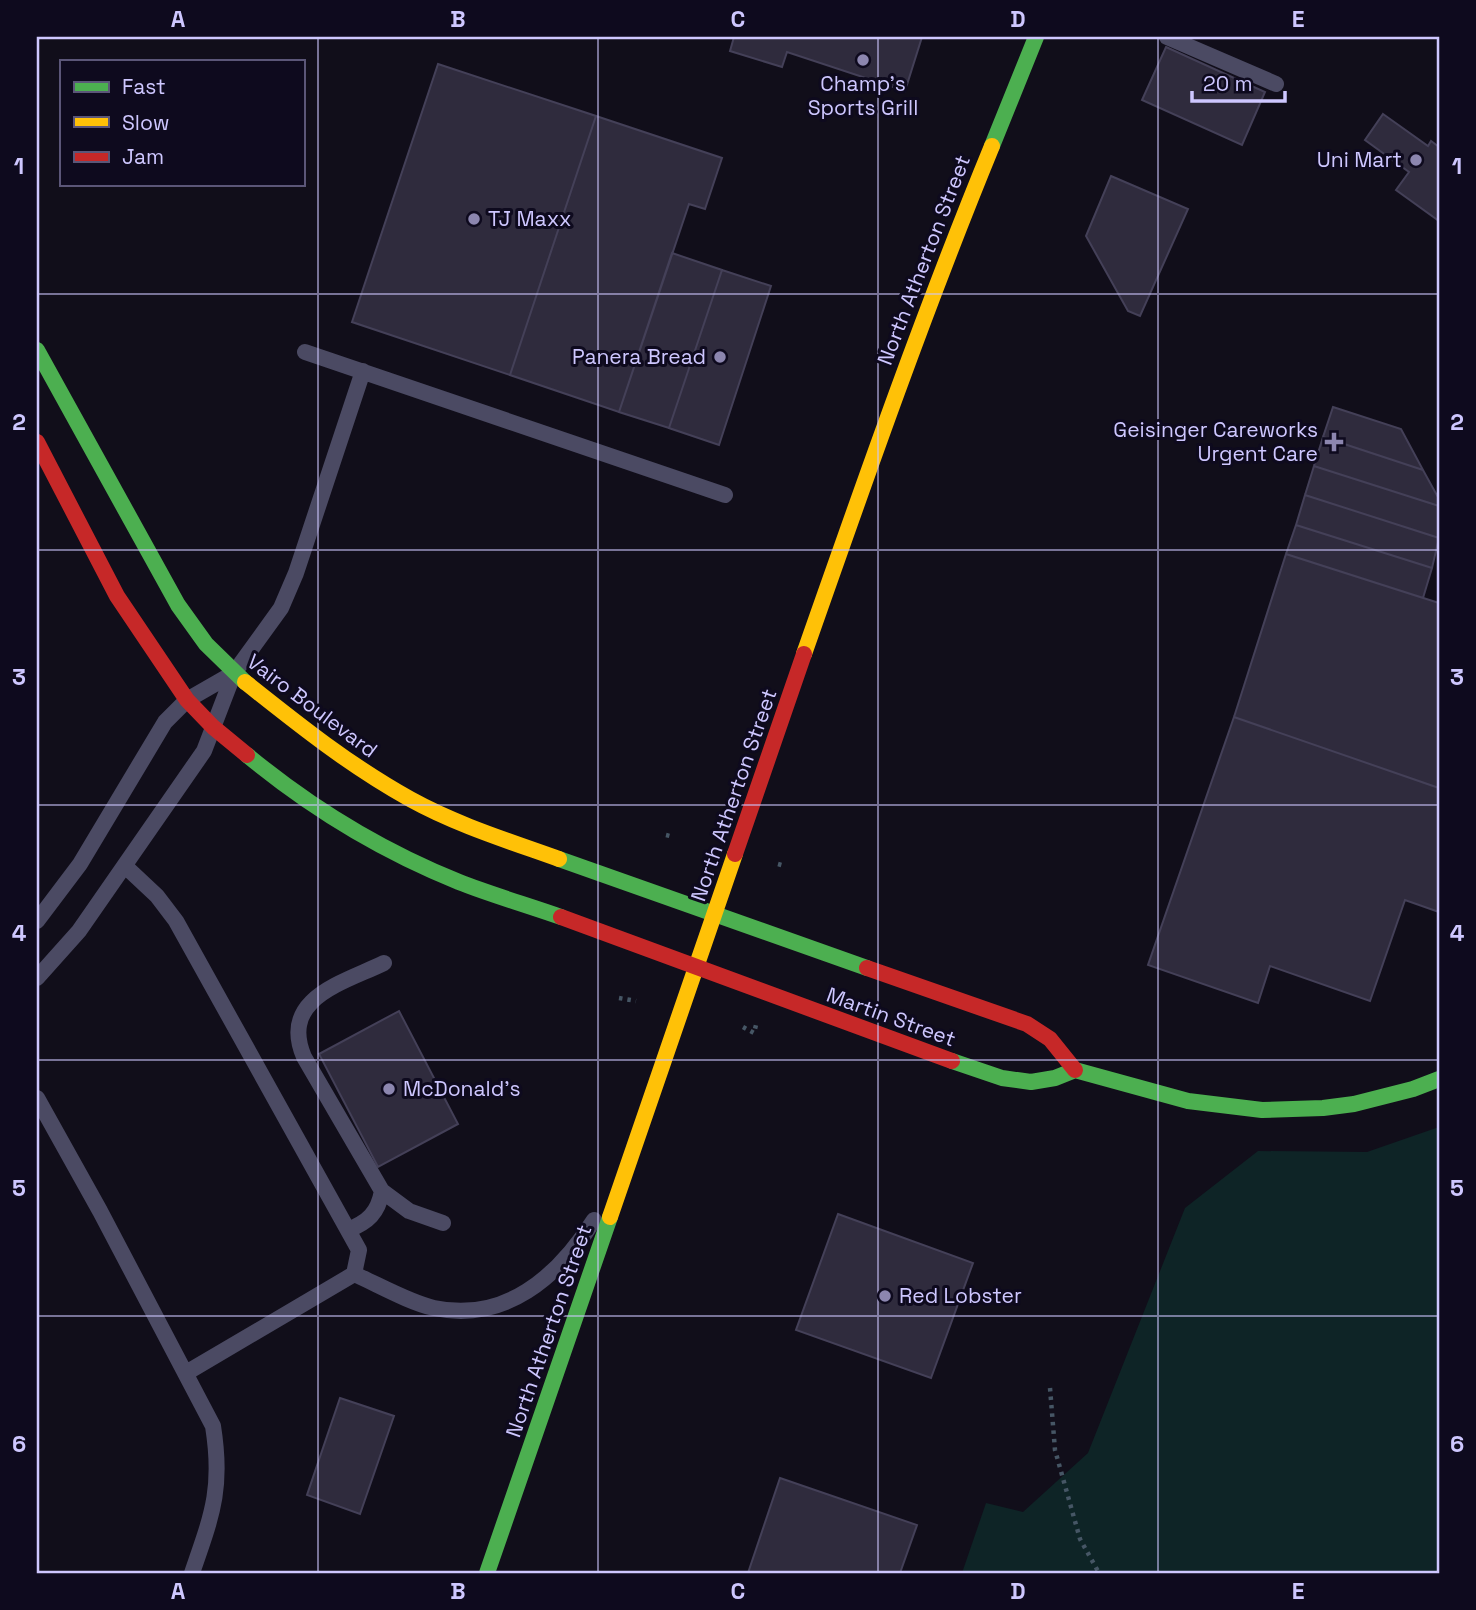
<svg xmlns="http://www.w3.org/2000/svg" width="1476" height="1610" viewBox="0 0 1476 1610" font-family="'Space Grotesk',sans-serif">
  <style>
    .green { fill: #0e2426 }
    .building { fill: #2f2b3d; stroke: #444058; stroke-width: 2 }
    .lines { fill: none; stroke-linecap: round; stroke-linejoin: round }
    .path { stroke: #465665; stroke-width: 4.5; stroke-dasharray: 3.5 5; stroke-linecap: butt }
    .lane { stroke: #4b4a63; stroke-width: 16 }
    .fast { stroke: #4caf50; stroke-width: 16 }
    .slow { stroke: #ffc107; stroke-width: 16 }
    .jam { stroke: #c62828; stroke-width: 16 }
    .grid { fill: none; stroke: #cec7ff; stroke-width: 2; stroke-opacity: 0.55 }
    .poi-dot { fill: #8c86af; stroke: #0e0a1e; stroke-width: 2.5 }
    .labels { text-anchor: middle; stroke-width: 6; stroke-linejoin: round; paint-order: stroke }
    .poi-label { font-size: 21px; fill: #cec7ff; stroke: #0e0a1e; text-anchor: end }
    .street-label { font-size: 21px; fill: #cec7ff; stroke: #0e0a1e }
    .neatline { fill: none; stroke: #cec7ff; stroke-width: 2.5 }
    .grid-label { font-size: 23px; text-anchor: middle; font-weight: bold; fill: #cec7ff }
  </style>
  <rect width="100%" height="100%" fill="#110e1a"/>
  <!-- green -->
  <path class="green" d="M1439 1127V1573H962L986 1503 1023 1512 1088 1453 1185 1208 1258 1151 1367 1152Z"/>
  <!-- building -->
  <path class="building" d="M734 37H922L905 91 787 52 782 67 730 51Z
    M1166 47 1265 92 1242 145 1142 100Z
    M438 64 596 116 510 375 352 322Z
    M1383 114 1428 146 1431 141 1439 147V221L1396 190 1409 172 1365 140Z
    M596 116 722 158 705 209 689 204 619 412 510 375Z
    M1111 176 1188 209 1140 316 1128 311 1086 236Z
    M672 253 722 270 669 428 619 412Z
    M722 270 771 286 719 445 669 428Z
    M1333 407 1401 429 1423 470 1323 437Z
    M1323 437 1423 470 1439 499V506L1314 466Z
    M1314 466 1439 506V538L1305 495Z
    M1305 495 1439 538 1432 568 1296 525Z
    M1296 525 1432 568 1423 598 1286 554Z
    M1286 554 1439 603V788L1234 717Z
    M1234 717 1439 788V912L1405 900 1370 1001 1270 966 1258 1003 1148 965Z
    M399 1011 458 1124 378 1167 319 1054Z
    M838 1214 973 1263 931 1378 796 1330Z
    M340 1398 394 1416 360 1514 307 1495Z
    M780 1478 917 1525 900 1573H748Z"/>
  <g class="lines">
    <!-- path -->
    <path class="path" d="M666 835 674 837
      M778 864 785 866
      M619 998 636 1001
      M743 1027 754 1033 756 1025
      M1050 1388 1055 1450 1080 1539 1099 1573"/>
    <!-- lane -->
    <path class="lane" d="M1167 37 1276 84
      M305 352 725 495
      M125 866 157 896 176 921 359 1250 354 1274 186 1373
      M37 921 80 864 165 722 187 700 234 673
      M37 978 79 931 204 751 234 673 281 608 296 573 363 371
      M37 1098 100 1211 213 1426C223 1489 212 1515 192 1573
      M382 1191 409 1211 443 1223
      M348 1230C368 1222 378 1213 382 1191L304 1057C279 998 343 983 384 963
      M354 1274C377 1284 410 1303 434 1308 505 1323 558 1277 594 1220"/>
    <!-- fast -->
    <path class="fast" d="M992 146 1036 37
      M37 350 178 605 206 644 245 682
      M247 755C311 808 382 851 459 882 492 895 527 905 561 917
      M559 859 867 968
      M952 1061 1002 1078 1031 1082 1055 1078 1075 1070 1188 1101 1262 1110 1323 1108 1354 1104 1413 1089 1439 1079
      M487 1573 610 1217"/>
    <!-- slow -->
    <path class="slow" d="M804 654C864 483 923 314 992 146
      M245 682C299 725 349 765 410 799 457 825 509 841 559 859
      M610 1217 735 854"/>
    <!-- jam -->
    <path class="jam" d="M37 442 117 596 187 700 213 727 247 755
      M735 854 804 654
      M561 917 952 1061
      M867 968 1027 1024 1050 1039 1075 1070"/>
  </g>
  <!-- grid -->
  <path class="grid" d="M318 37V1573M598 37V1573M878 37V1573M1158 37V1573M37 294H1439M37 550H1439M37 805H1439M37 1060H1439M37 1316H1439"/>
  <!-- markers -->
  <g class="poi-dot">
    <circle cx="863" cy="60" r="7"/>
    <circle cx="1416" cy="160" r="7"/>
    <circle cx="474" cy="219" r="7"/>
    <circle cx="720" cy="357" r="7"/>
    <path d="M1330.5 431.5h7v7h7v7h-7v7h-7v-7h-7v-7h7z"/>
    <circle cx="389" cy="1089" r="7"/>
    <circle cx="885" cy="1296" r="7"/>
  </g>
  <g class="labels">
    <!-- poi labels -->
    <g class="poi-label">
      <text x="863" y="91" text-anchor="middle">Champ's<tspan x="863" dy="24">Sports Grill</tspan></text>
      <text x="1402" y="167">Uni Mart</text>
      <text x="488" y="226" text-anchor="start">TJ Maxx</text>
      <text x="706" y="364">Panera Bread</text>
      <text x="1318" y="437">Geisinger Careworks<tspan x="1318" dy="24">Urgent Care</tspan></text>
      <text x="403" y="1096" text-anchor="start">McDonald's</text>
      <text x="899" y="1303" text-anchor="start">Red Lobster</text>
    </g>
    <!-- street labels -->
    <g class="street-label">
      <text transform="translate(924 260) rotate(-69)" y="7">North Atherton Street</text>
      <text transform="translate(312 706) rotate(37)" y="7">Vairo Boulevard</text>
      <text transform="translate(734 795) rotate(-71)" y="7">North Atherton Street</text>
      <text transform="translate(891 1017) rotate(20)" y="7">Martin Street</text>
      <text transform="translate(549 1331) rotate(-71)" y="7">North Atherton Street</text>
    </g>
  </g>
  <!-- border -->
  <rect width="1476" height="1610" fill="none" stroke="#0e0a1e" stroke-width="77"/>
  <!-- legend -->
  <rect x="60" y="60" width="245" height="126" fill="#0e0a1e" stroke="#5b5678" stroke-width="2"/>
  <rect x="74" y="82" width="35" height="10" fill="#4caf50" stroke="#5b5678" stroke-width="2"/>
  <text x="122" y="94" font-size="21" fill="#cec7ff">Fast</text>
  <rect x="74" y="117" width="35" height="10" fill="#ffc107" stroke="#5b5678" stroke-width="2"/>
  <text x="122" y="130" font-size="21" fill="#cec7ff">Slow</text>
  <rect x="74" y="152" width="35" height="10" fill="#c62828" stroke="#5b5678" stroke-width="2"/>
  <text x="122" y="164" font-size="21" fill="#cec7ff">Jam</text>
  <!-- scale -->
  <path d="M1192 91v10h93v-10" fill="none" stroke="#cec7ff" stroke-width="3.5"/>
  <text x="1203" y="91" font-size="21" fill="#cec7ff" stroke="#0e0a1e" stroke-width="5" paint-order="stroke">20 m</text>
  <rect x="38" y="38" width="1400" height="1534" class="neatline"/>
  <g class="grid-label">
    <text x="178" y="27">A</text>
    <text x="458" y="27">B</text>
    <text x="738" y="27">C</text>
    <text x="1018" y="27">D</text>
    <text x="1298" y="27">E</text>
    <text x="19" y="174">1</text>
    <text x="1457" y="174">1</text>
    <text x="19" y="430">2</text>
    <text x="1457" y="430">2</text>
    <text x="19" y="685">3</text>
    <text x="1457" y="685">3</text>
    <text x="19" y="941">4</text>
    <text x="1457" y="941">4</text>
    <text x="19" y="1196">5</text>
    <text x="1457" y="1196">5</text>
    <text x="19" y="1452">6</text>
    <text x="1457" y="1452">6</text>
    <text x="178" y="1599">A</text>
    <text x="458" y="1599">B</text>
    <text x="738" y="1599">C</text>
    <text x="1018" y="1599">D</text>
    <text x="1298" y="1599">E</text>
  </g>
</svg>
